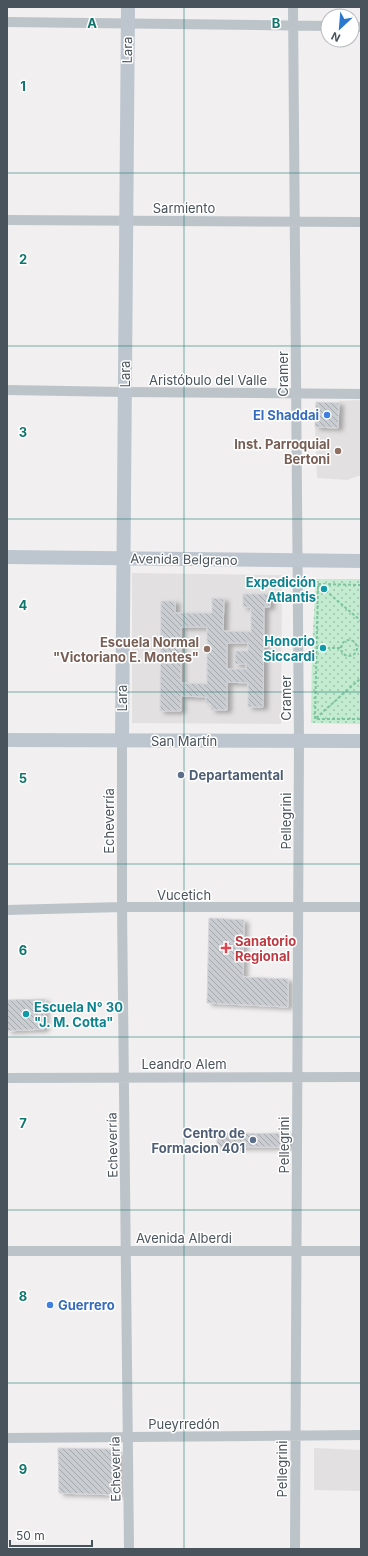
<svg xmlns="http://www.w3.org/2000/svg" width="368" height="1556" viewBox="0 0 368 1556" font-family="Inter,sans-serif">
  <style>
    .education { fill: #e2e0e0 }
    .park { fill: url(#park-dots) }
    .building { fill: url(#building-back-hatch); stroke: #d4d6da; fill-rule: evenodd; filter: url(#shadow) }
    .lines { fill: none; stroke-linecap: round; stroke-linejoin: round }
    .path { stroke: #7dc59f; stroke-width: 2; stroke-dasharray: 3 2; stroke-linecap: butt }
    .street { stroke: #bcc4ca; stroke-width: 10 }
    .secondary { stroke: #bdc6cf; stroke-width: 14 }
    .grid { fill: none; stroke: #0f766e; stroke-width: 1; stroke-opacity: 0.55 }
    .shop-dot { fill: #3f7fe0; stroke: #fff; stroke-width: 1.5 }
    .education-dot { fill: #8d6e63; stroke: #fff; stroke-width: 1.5 }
    .culture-dot { fill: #0f9aa8; stroke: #fff; stroke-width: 1.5 }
    .service-dot { fill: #5c6f8a; stroke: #fff; stroke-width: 1.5 }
    .health-dot { fill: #e0444e; stroke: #fff; stroke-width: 1.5 }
    .labels { text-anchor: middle; stroke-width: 3; stroke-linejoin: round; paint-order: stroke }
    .street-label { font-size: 13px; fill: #49535b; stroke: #fff }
    .shop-label { font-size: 13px; font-weight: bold; fill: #366cbe; stroke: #fff; text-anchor: end }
    .education-label { font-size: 13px; font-weight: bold; fill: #785e54; stroke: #fff; text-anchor: end }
    .culture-label { font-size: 13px; font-weight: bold; fill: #0d838f; stroke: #fff; text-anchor: end }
    .service-label { font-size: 13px; font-weight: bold; fill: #4e5e75; stroke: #fff; text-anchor: start }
    .health-label { font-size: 13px; font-weight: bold; fill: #be3a42; stroke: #fff; text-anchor: start }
    .grid-label { font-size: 13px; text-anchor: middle; font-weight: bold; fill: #0f766e; stroke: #fff; stroke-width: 3; stroke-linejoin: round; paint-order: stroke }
  </style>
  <defs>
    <pattern id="park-dots" width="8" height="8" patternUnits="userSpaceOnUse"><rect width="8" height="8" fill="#c2ebd0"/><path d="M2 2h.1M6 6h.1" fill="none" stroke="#a0c1ac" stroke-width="1.8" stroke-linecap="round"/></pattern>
    <pattern id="building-back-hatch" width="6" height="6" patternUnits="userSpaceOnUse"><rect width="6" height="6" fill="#c9ccd1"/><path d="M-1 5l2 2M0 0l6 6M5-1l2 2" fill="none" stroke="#a5a8ad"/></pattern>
    <filter id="shadow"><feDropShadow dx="4.5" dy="2.5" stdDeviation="2" flood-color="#0004"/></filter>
  </defs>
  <rect width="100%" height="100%" fill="#f1efef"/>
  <!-- education -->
  <path class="education" d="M361 400V475L347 480 317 478 315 427 338 428 339 401Z
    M132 573 282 575 281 724 132 723Z
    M314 1448 361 1450V1491L314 1490Z"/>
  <!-- park -->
  <path class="park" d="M316 579H361V724L311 723 312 646Z"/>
  <!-- building -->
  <path class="building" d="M316 402 339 403 338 428 315 427Z
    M243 594H270V607H264L263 707H248V683L227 682V710H211V704L206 703V697L181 696V711H160L161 601H175V613H212V598L224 599 223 631 251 632V607H243ZM181 627H207V684L181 683ZM227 643H248V651H235V664H246V669H227Z
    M209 918 244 920 243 977 288 979V1007L207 1003Z
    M45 999 44 1029 7 1031V1000Z
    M290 1133 289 1147H217V1134Z
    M58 1448 107 1449 116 1450 119 1455V1495L59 1493Z"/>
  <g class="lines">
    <!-- path -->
    <path class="path" d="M318 584 361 621
      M361 585 318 584 315 719H361
      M341 648a8 8 0 1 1 16 0a8 8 0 1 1-16 0Z
      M317 648H341
      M316 718 361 678"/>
    <!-- street -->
    <path class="street" d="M293 7 299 741 295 1549
      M7 22 328 26
      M352 27H361
      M7 220 361 222
      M7 390 125 392 361 394
      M122 741V907L129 1549
      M7 910 122 907H361
      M7 1078 361 1077
      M7 1251H361
      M7 1438 361 1435"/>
    <!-- secondary -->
    <path class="secondary" d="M7 557 361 561
      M7 740 361 741
      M122 741 128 7"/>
  </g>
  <!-- grid -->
  <path class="grid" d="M184 7V1549M7 173H361M7 346H361M7 519H361M7 692H361M7 864H361M7 1037H361M7 1210H361M7 1383H361"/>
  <!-- markers -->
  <g class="shop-dot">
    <circle cx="327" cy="415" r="4"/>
    <circle cx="50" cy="1305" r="4"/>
  </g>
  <g class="education-dot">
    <circle cx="338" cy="451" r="4"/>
    <circle cx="207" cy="649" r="4"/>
  </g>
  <g class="culture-dot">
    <circle cx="324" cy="589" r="4"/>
    <circle cx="323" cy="648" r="4"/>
    <circle cx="26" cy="1014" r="4"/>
  </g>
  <g class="service-dot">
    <circle cx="181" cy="775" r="4"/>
    <circle cx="253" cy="1140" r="4"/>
  </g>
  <path class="health-dot" d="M224 942h4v4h4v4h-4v4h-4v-4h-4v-4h4z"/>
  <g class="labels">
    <!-- street labels -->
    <g class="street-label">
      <text transform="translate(127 50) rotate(-89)" y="5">Lara</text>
      <text x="184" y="213">Sarmiento</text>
      <text transform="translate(125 374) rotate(-90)" y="5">Lara</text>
      <text transform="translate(283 374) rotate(-90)" y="5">Cramer</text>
      <text x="208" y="385">Aristóbulo del Valle</text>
      <text transform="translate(184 559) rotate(1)" y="5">Avenida Belgrano</text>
      <text transform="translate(122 698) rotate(-90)" y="5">Lara</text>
      <text transform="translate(286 698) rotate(-90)" y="5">Cramer</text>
      <text x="184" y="746">San Martín</text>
      <text transform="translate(109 821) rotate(-90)" y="5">Echeverría</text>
      <text transform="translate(286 821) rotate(-90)" y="5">Pellegrini</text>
      <text x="184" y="900">Vucetich</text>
      <text x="184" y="1069">Leandro Alem</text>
      <text transform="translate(112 1145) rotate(-91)" y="5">Echeverría</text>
      <text transform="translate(284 1145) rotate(-90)" y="5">Pellegrini</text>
      <text x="184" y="1243">Avenida Alberdi</text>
      <text x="184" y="1429">Pueyrredón</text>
      <text transform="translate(115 1469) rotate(-91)" y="5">Echeverría</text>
      <text transform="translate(282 1469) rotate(-90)" y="5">Pellegrini</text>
    </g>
    <!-- shop labels -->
    <g class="shop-label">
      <text x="319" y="420">El Shaddai</text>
      <text x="58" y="1310" text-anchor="start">Guerrero</text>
    </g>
    <!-- education labels -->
    <g class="education-label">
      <text x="330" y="449">Inst. Parroquial<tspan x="330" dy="15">Bertoni</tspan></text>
      <text x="199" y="647">Escuela Normal<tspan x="199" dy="15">"Victoriano E. Montes"</tspan></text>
    </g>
    <!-- culture labels -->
    <g class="culture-label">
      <text x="316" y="587">Expedición<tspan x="316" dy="15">Atlantis</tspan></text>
      <text x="315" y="646">Honorio<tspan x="315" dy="15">Siccardi</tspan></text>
      <text x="34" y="1012" text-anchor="start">Escuela N° 30<tspan x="34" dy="15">"J. M. Cotta"</tspan></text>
    </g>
    <!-- service labels -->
    <g class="service-label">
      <text x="189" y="780">Departamental</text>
      <text x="245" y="1138" text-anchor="end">Centro de<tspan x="245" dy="15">Formacion 401</tspan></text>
    </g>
    <!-- health labels -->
    <g class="health-label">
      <text x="235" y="946">Sanatorio<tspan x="235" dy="15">Regional</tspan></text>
    </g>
  </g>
  <g class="grid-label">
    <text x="92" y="28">A</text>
    <text x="276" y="28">B</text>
    <text x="23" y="91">1</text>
    <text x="23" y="264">2</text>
    <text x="23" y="437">3</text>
    <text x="23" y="610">4</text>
    <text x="23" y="783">5</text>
    <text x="23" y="955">6</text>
    <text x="23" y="1128">7</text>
    <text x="23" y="1301">8</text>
    <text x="23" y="1474">9</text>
  </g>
  <!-- border -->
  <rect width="368" height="1556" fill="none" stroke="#49535b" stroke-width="16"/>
  <!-- north arrow -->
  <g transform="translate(340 28) rotate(206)"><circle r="19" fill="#ffffff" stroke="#b6babd"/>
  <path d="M0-3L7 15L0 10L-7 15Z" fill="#2b78d0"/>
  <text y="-6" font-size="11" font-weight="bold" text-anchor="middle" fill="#49535b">N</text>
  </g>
  <!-- scale -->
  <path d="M10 1540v6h82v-6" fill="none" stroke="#49535b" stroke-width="2"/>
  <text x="16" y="1540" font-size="12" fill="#49535b" stroke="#ffffff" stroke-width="3" paint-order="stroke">50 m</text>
</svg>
